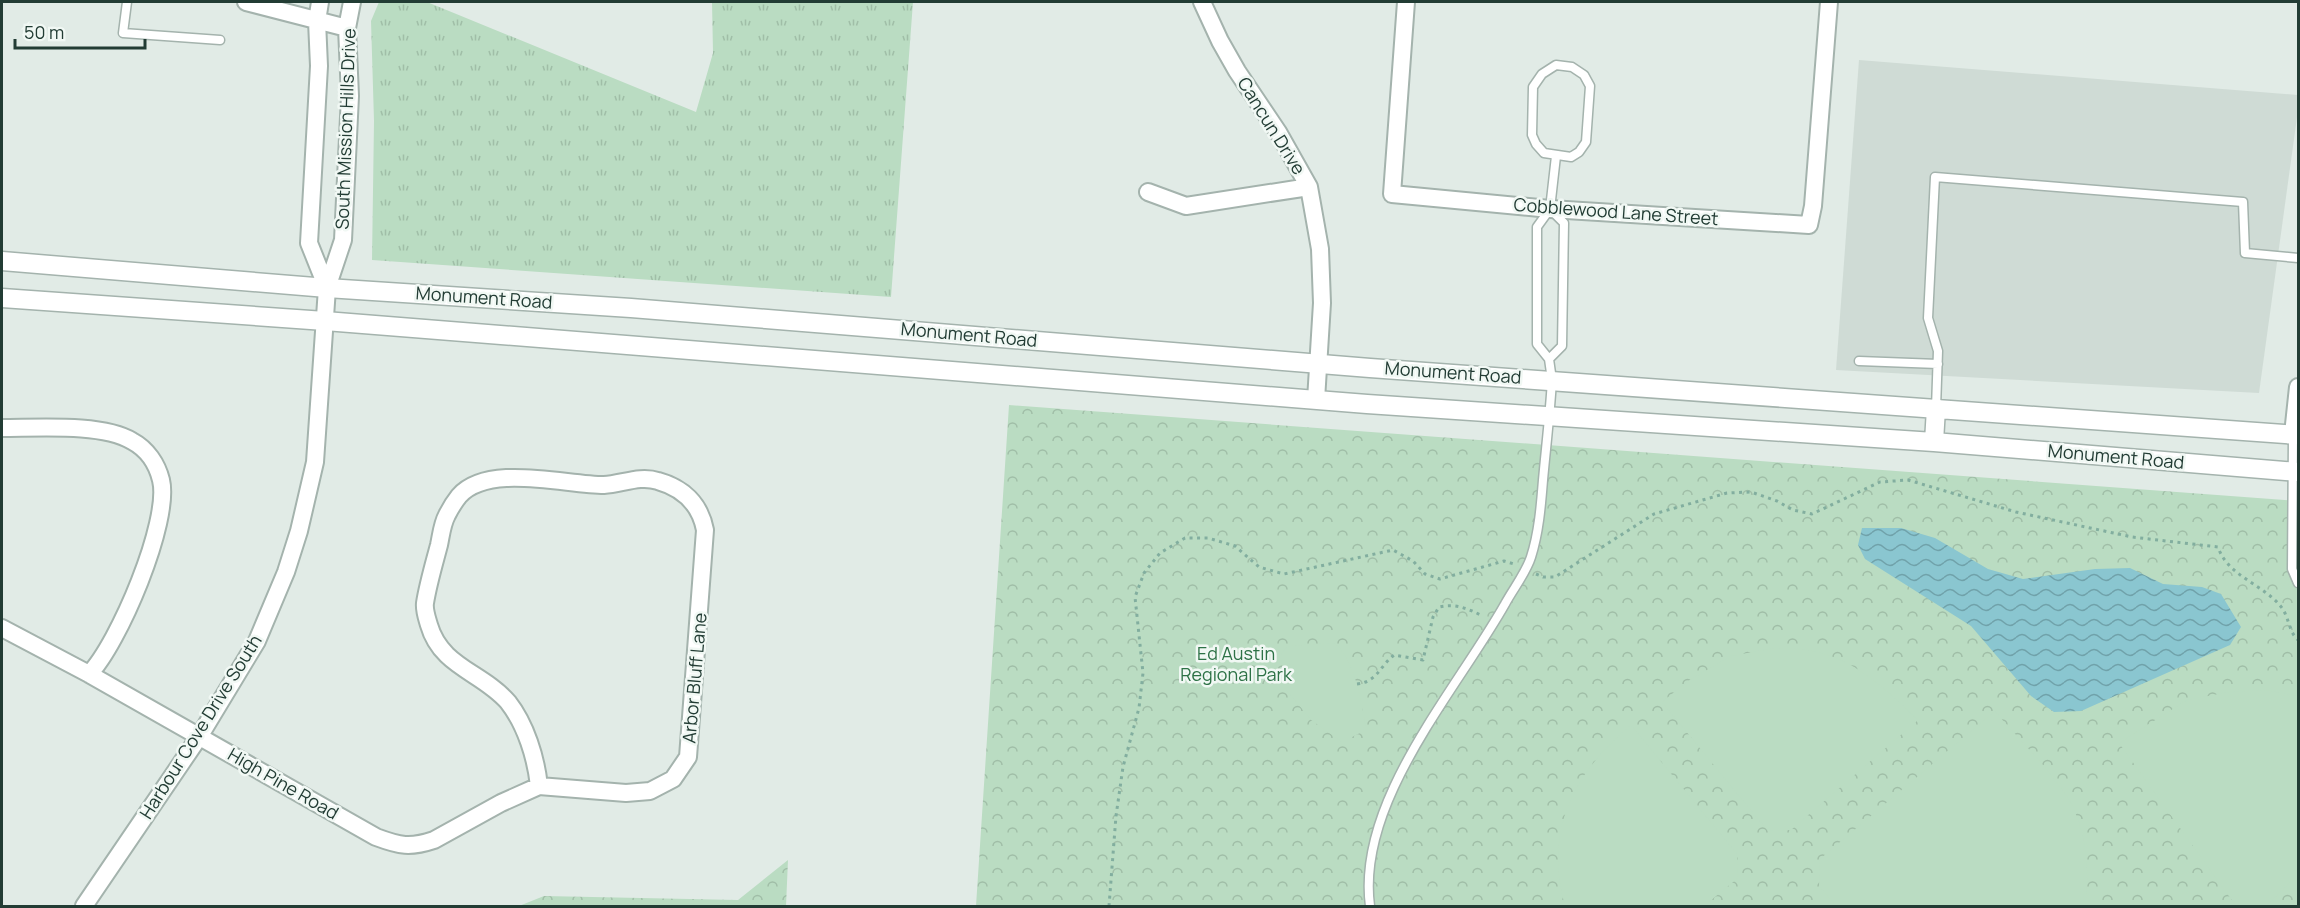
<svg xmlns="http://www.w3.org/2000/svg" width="2300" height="908" viewBox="0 0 2300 908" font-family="Manrope,sans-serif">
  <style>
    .built { fill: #cfdbd5 }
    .grass { fill: url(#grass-tufts) }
    .forest { fill: url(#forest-crowns) }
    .garden { fill: #badcc2 }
    .water { fill: url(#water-waves) }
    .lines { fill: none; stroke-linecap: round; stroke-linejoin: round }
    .service-casing { stroke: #a4b3ad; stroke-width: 11 }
    .minor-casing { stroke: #a4b3ad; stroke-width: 20 }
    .tertiary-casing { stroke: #a4b3ad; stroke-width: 21 }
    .path { stroke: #82ae9f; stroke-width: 3; stroke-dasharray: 3 4.5; stroke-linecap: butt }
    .service { stroke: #fff; stroke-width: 8 }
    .minor { stroke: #fff; stroke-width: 16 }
    .tertiary { stroke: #fff; stroke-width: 18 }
    .labels { text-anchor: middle; stroke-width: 5; stroke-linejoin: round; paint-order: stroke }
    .street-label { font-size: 18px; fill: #223c34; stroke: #f1f8f4 }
    .park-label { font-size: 18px; fill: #2d7246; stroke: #f1f8f4 }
  </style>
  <defs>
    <pattern id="grass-tufts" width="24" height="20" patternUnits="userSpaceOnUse" patternTransform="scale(1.5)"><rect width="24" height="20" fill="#badcc2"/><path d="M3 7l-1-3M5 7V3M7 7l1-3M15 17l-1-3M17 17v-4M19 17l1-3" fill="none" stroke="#a0bea7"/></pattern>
    <pattern id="forest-crowns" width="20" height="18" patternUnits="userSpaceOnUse" patternTransform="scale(1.5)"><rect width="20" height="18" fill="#badcc2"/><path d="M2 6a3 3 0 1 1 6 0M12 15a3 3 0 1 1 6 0" fill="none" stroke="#a0bea7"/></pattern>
    <pattern id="water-waves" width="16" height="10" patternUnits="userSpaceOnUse" patternTransform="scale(1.5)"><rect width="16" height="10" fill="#8ac6d0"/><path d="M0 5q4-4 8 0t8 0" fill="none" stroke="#70a2aa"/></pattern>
  </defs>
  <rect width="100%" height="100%" fill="#e1ebe6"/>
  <!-- built -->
  <path class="built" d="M1859 60 2298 95V110L2259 393 1836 370Z"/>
  <!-- grass -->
  <path class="grass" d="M379 2H427L696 112 713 53 712 2H913L891 297 372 260 374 121 371 21Z"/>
  <!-- forest -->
  <path class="forest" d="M1009 405 2298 501V906H976Z
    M788 860 786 906H519L544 896 738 900Z"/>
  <!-- garden -->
  <path class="garden" d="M1333 643C1354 654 1363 707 1366 730L1342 742 1311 720 1285 688 1281 655 1285 649 1290 646Z
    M1769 649C1781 649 1794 648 1806 650 1852 656 1886 689 1918 720L1791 830 1768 831 1662 702 1688 681 1731 656Z
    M2266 690 2298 696V875L2266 906H2236L2119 743 2187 700 2229 692Z
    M1995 711C2017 738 2055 774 2071 803 2087 835 2090 872 2085 906H1836L1819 886 1820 859Z
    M1631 725 1737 854 1738 878 1704 906H1565C1544 831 1573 773 1631 725Z"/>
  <!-- water -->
  <path class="water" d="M1862 528H1901L1935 538 1988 569 2023 579 2095 569 2130 568 2163 584 2202 587 2221 594 2241 627 2230 645 2081 711 2054 712 2031 696 1971 626 1865 559 1858 545Z"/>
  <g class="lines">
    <!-- service casing -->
    <g class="service-casing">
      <path id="service" d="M127 2 123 33 220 40
        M1556 65 1572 67 1584 75 1590 86 1586 142 1579 152 1571 157 1544 153 1536 144 1532 135 1533 87 1542 74Z
        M1549 359 1562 346 1564 223 1552 211
        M1859 361 1938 364
        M1936 408 1938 351 1928 318 1935 177 2243 202 2245 253 2298 258
        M2293 435 2292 569 2298 583
        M1370 906C1356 802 1456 691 1505 604 1513 589 1526 573 1531 557 1539 532 1541 505 1543 480 1546 447 1550 414 1552 380L1549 359 1537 344V227L1550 209 1556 156"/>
    </g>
    <!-- minor casing -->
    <g class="minor-casing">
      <path id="minor" d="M246 2 347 28
        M320 2 317 21 319 66 309 243 327 288
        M1202 2 1220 41 1237 71 1278 132 1309 187 1320 249 1322 303 1316 400
        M1406 2 1392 194 1550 209 1809 225 1813 206 1829 2
        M1148 192 1186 206 1309 187
        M2 428C37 428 103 423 132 441 147 449 157 464 161 480 171 521 118 645 89 674
        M2293 434 2298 387
        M2 628 89 674 376 837C400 846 410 848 434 840L501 803 539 786 626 793 650 791 673 779 688 757 705 530C700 504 683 488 658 481 640 475 622 484 604 485 565 485 488 463 459 496 455 501 450 509 447 515 442 524 441 536 439 545 434 564 428 584 425 603 424 610 427 618 429 625 441 667 482 672 508 702 526 725 536 758 539 786
        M84 906 199 737 257 641 286 572 299 531 315 462 327 288 343 240 350 96 347 28 352 2"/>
    </g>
    <!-- tertiary casing -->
    <g class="tertiary-casing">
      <path id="tertiary" d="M2 261 327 288 631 308 1370 368 2298 435
        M2 298 325 321 1367 404 1934 442 2298 472
        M1934 442 1936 408"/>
    </g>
    <!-- path -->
    <path class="path" d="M1536 574 1543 577H1555L1654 514 1727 493 1751 492 1777 501 1793 510 1812 514 1880 482 1908 480 2016 512 2132 537 2218 547C2228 577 2264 584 2282 608 2289 618 2289 632 2298 640
      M1357 684C1377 682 1380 666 1394 655L1423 660 1433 617 1439 607C1456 603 1468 609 1483 616
      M1109 906 1116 816 1123 767 1139 708 1143 673 1135 597 1144 573 1160 553 1185 538H1208L1235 546 1259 567 1284 574 1393 550 1413 561 1425 574 1440 579 1504 561 1514 564"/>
    <!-- service -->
    <use href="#service" class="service"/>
    <!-- minor -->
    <use href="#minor" class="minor"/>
    <!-- tertiary -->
    <use href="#tertiary" class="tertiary"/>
  </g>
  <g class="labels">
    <!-- street labels -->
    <g class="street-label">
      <text transform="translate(1271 126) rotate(58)" y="6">Cancun Drive</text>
      <text transform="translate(346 129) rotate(-88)" y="6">South Mission Hills Drive</text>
      <text transform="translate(1616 212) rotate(4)" y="6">Cobblewood Lane Street</text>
      <text transform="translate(484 298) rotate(4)" y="6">Monument Road</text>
      <text transform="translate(969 335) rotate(5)" y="6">Monument Road</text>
      <text transform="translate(1453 373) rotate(4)" y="6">Monument Road</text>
      <text transform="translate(2116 457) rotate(5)" y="6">Monument Road</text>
      <text transform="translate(695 678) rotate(-85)" y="6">Arbor Bluff Lane</text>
      <text transform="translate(201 727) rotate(-58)" y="6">Harbour Cove Drive South</text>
      <text transform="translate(283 784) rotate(30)" y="6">High Pine Road</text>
    </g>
    <!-- park labels -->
    <g class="park-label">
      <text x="1236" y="660">Ed Austin<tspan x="1236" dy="21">Regional Park</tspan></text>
    </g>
  </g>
  <!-- border -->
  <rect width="2300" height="908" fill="none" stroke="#223c34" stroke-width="6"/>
  <!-- scale -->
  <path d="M15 39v9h130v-9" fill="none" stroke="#223c34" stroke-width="3"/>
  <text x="24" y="39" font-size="18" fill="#223c34" stroke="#f1f8f4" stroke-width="4.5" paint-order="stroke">50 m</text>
</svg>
